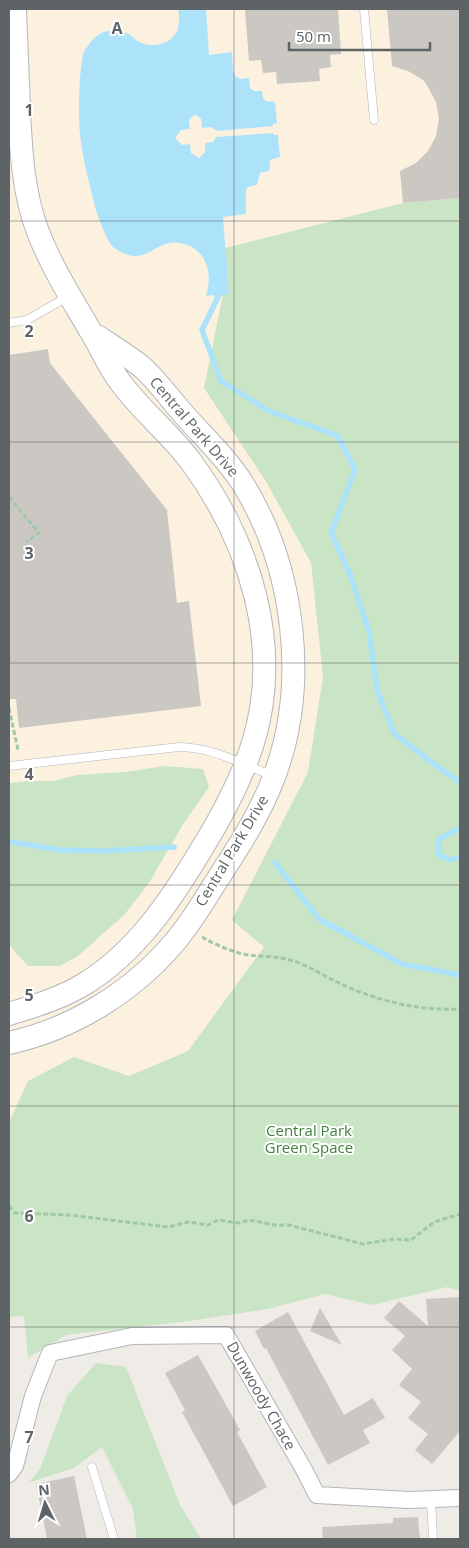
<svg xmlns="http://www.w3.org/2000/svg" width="469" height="1548" viewBox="0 0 469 1548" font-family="'Open Sans',sans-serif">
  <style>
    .commercial { fill: #fcf1df }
    .green { fill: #cae5c5 }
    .water { fill: #ade3fa }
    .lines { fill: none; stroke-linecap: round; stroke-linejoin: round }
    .stream { stroke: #ade3fa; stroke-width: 5.5 }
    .building { fill: #cbc7c3 }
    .lane-casing { stroke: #b2b5b8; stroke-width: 9 }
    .street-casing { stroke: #b2b5b8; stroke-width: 18 }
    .secondary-casing { stroke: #b3b7ba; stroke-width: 24 }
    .path { stroke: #a0c8a6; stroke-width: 3; stroke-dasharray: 5 2.5; stroke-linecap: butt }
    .lane { stroke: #fff; stroke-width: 8 }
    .street { stroke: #fff; stroke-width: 16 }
    .secondary { stroke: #fff; stroke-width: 22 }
    .grid { fill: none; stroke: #5e6366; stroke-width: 1; stroke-opacity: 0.55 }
    .labels { text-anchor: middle; stroke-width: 4; stroke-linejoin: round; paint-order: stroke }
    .street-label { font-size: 15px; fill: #5e6366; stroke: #fff }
    .park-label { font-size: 15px; fill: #41813a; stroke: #fff }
    .grid-label { font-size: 16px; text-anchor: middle; font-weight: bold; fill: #5e6366; stroke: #fff; stroke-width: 4; stroke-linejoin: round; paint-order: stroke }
  </style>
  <rect width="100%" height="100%" fill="#efece7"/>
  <!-- commercial -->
  <path class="commercial" d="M9 9H460V1206L9 1209Z"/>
  <!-- green -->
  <path class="green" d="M460 198V1291L448 1287 372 1305 325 1294 268 1309 190 1321 66 1335 28 1358 24 1316 9 1317V1122L28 1081 74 1057 129 1076 188 1051 264 947 232 920 308 772 323 677 311 563 267 483 204 388 223 294 229 293 225 248 403 203Z
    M165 766 203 769 209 787 182 826 149 883 125 914 78 956 60 966H28L9 945V783L28 781H54L77 775 125 772Z
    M96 1363 126 1367 180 1505 201 1539H137L133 1509 102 1447 74 1468 28 1483 40 1469 67 1396Z"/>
  <!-- water -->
  <path class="water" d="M178 9H206L209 55 232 52 233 71 236 77 241 79 249 78 250 88 254 91H262L263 98 266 101 275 102 277 123 273 124V126L217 131 211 127 202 128 201 119 195 114 189 120 190 129 181 130 175 138 182 145 190 144 191 153 199 158 205 152V143L213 142 216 137 273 133 274 135H278L280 157 270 160 269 171 260 173 257 185 251 186 246 189V214L223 217 229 294 214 297 213 295 206 296C210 283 210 272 204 259 197 246 179 239 165 244 152 249 141 261 126 254 122 253 116 249 113 247 105 239 94 206 92 194 87 175 82 154 80 134 78 116 79 72 83 55 85 48 91 41 97 36 105 29 119 29 129 34 132 36 134 39 137 41 150 49 171 45 177 31 179 25 180 15 178 9Z"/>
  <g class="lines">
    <!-- stream -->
    <path class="stream" d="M218 297 202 330 221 381 269 411 338 436 355 470 331 533 350 574 369 631 377 690 394 733 427 759 460 782
      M460 828 439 839 438 855 451 860 460 857
      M12 842 61 850 104 851 174 847
      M275 863 319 919 402 964 460 975"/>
  </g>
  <!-- building -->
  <path class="building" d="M245 9H338L341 54 330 55 331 67 319 69 320 81 277 84 276 72 263 73 261 60 249 61Z
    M387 9H460V198L403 203 400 171 416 163 428 151 436 136 439 119 436 102 428 87 423 80 408 71 392 66Z
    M48 349 50 363 167 510 177 603 189 601 201 706 19 728 16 699H9V355Z
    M460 1297V1431L432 1464 415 1450 428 1434 408 1418 421 1402 399 1385 412 1369 392 1350 405 1336 384 1318 399 1301 428 1326 426 1299Z
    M320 1308 342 1345 310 1331Z
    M288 1312 344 1415 373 1398 385 1418 363 1430 370 1443 328 1465 266 1348 264 1349 255 1331Z
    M198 1355 240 1430 237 1432 267 1487 233 1506 182 1412 185 1410 165 1373Z
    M74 1476 87 1539H47L36 1484Z
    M418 1517 420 1539H323L322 1527 393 1523V1518Z"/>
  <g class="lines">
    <!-- lane casing -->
    <g class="lane-casing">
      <path id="lane" d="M364 9 374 120
        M9 323 27 320 67 297
        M9 766 179 747C212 747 242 764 273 776
        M92 1467 114 1539
        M431 1499 433 1539"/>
    </g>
    <!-- street casing -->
    <g class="street-casing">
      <path id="street" d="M9 1474 15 1466 33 1396 50 1353 132 1336 226 1335 302 1466 317 1495 409 1500 460 1498"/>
    </g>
    <!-- secondary casing -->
    <g class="secondary-casing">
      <path id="secondary" d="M9 1014C35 1006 62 998 86 983 137 951 171 900 201 850 222 816 241 781 253 743 283 646 250 543 192 463 171 434 142 412 121 383 109 368 101 348 91 332 72 299 52 268 38 232 23 193 21 151 19 110 18 76 16 42 15 9
        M9 1043C72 1029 131 993 173 944 188 927 200 907 212 888 235 852 259 817 274 777 309 685 295 568 243 484 228 460 206 439 187 418 173 403 157 380 142 367 128 356 112 346 97 336"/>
    </g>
    <!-- path -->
    <path class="path" d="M9 497 39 533 26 542
      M9 708 18 750
      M202 937C216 945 232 952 248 955 262 957 277 956 290 960 306 964 320 974 335 981 373 1000 417 1011 460 1009
      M9 1206 15 1213 69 1215 168 1227 188 1222 208 1225 218 1220 239 1223 249 1220 275 1225H289L363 1244 394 1239 411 1240 434 1222 460 1214"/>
    <!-- lane -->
    <use href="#lane" class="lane"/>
    <!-- street -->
    <use href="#street" class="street"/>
    <!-- secondary -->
    <use href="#secondary" class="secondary"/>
  </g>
  <!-- grid -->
  <path class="grid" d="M234 9V1539M9 221H460M9 442H460M9 663H460M9 885H460M9 1106H460M9 1327H460"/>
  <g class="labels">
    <!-- street labels -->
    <g class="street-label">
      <text transform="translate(194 427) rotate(49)" y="5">Central Park Drive</text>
      <text transform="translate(232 851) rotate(-59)" y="5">Central Park Drive</text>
      <text transform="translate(261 1396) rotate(60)" y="5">Dunwoody Chace</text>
    </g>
    <!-- park labels -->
    <g class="park-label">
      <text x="309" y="1136">Central Park<tspan x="309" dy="17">Green Space</tspan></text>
    </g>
  </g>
  <g class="grid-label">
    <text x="117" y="34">A</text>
    <text x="29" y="116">1</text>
    <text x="29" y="337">2</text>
    <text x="29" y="559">3</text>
    <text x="29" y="780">4</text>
    <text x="29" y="1001">5</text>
    <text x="29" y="1222">6</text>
    <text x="29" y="1443">7</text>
  </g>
  <!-- border -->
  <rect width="469" height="1548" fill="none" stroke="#5e6366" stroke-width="20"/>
  <!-- north arrow -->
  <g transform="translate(45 1503) rotate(355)" stroke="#ffffff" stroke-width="4" paint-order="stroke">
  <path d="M0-4L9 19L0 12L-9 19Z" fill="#5e6366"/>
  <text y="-8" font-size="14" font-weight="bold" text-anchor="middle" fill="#5e6366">N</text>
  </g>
  <!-- scale -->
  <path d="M289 42v8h141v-8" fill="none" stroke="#5e6366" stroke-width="2.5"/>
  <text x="296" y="42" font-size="15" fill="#5e6366" stroke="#ffffff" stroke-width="4" paint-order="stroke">50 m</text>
</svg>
